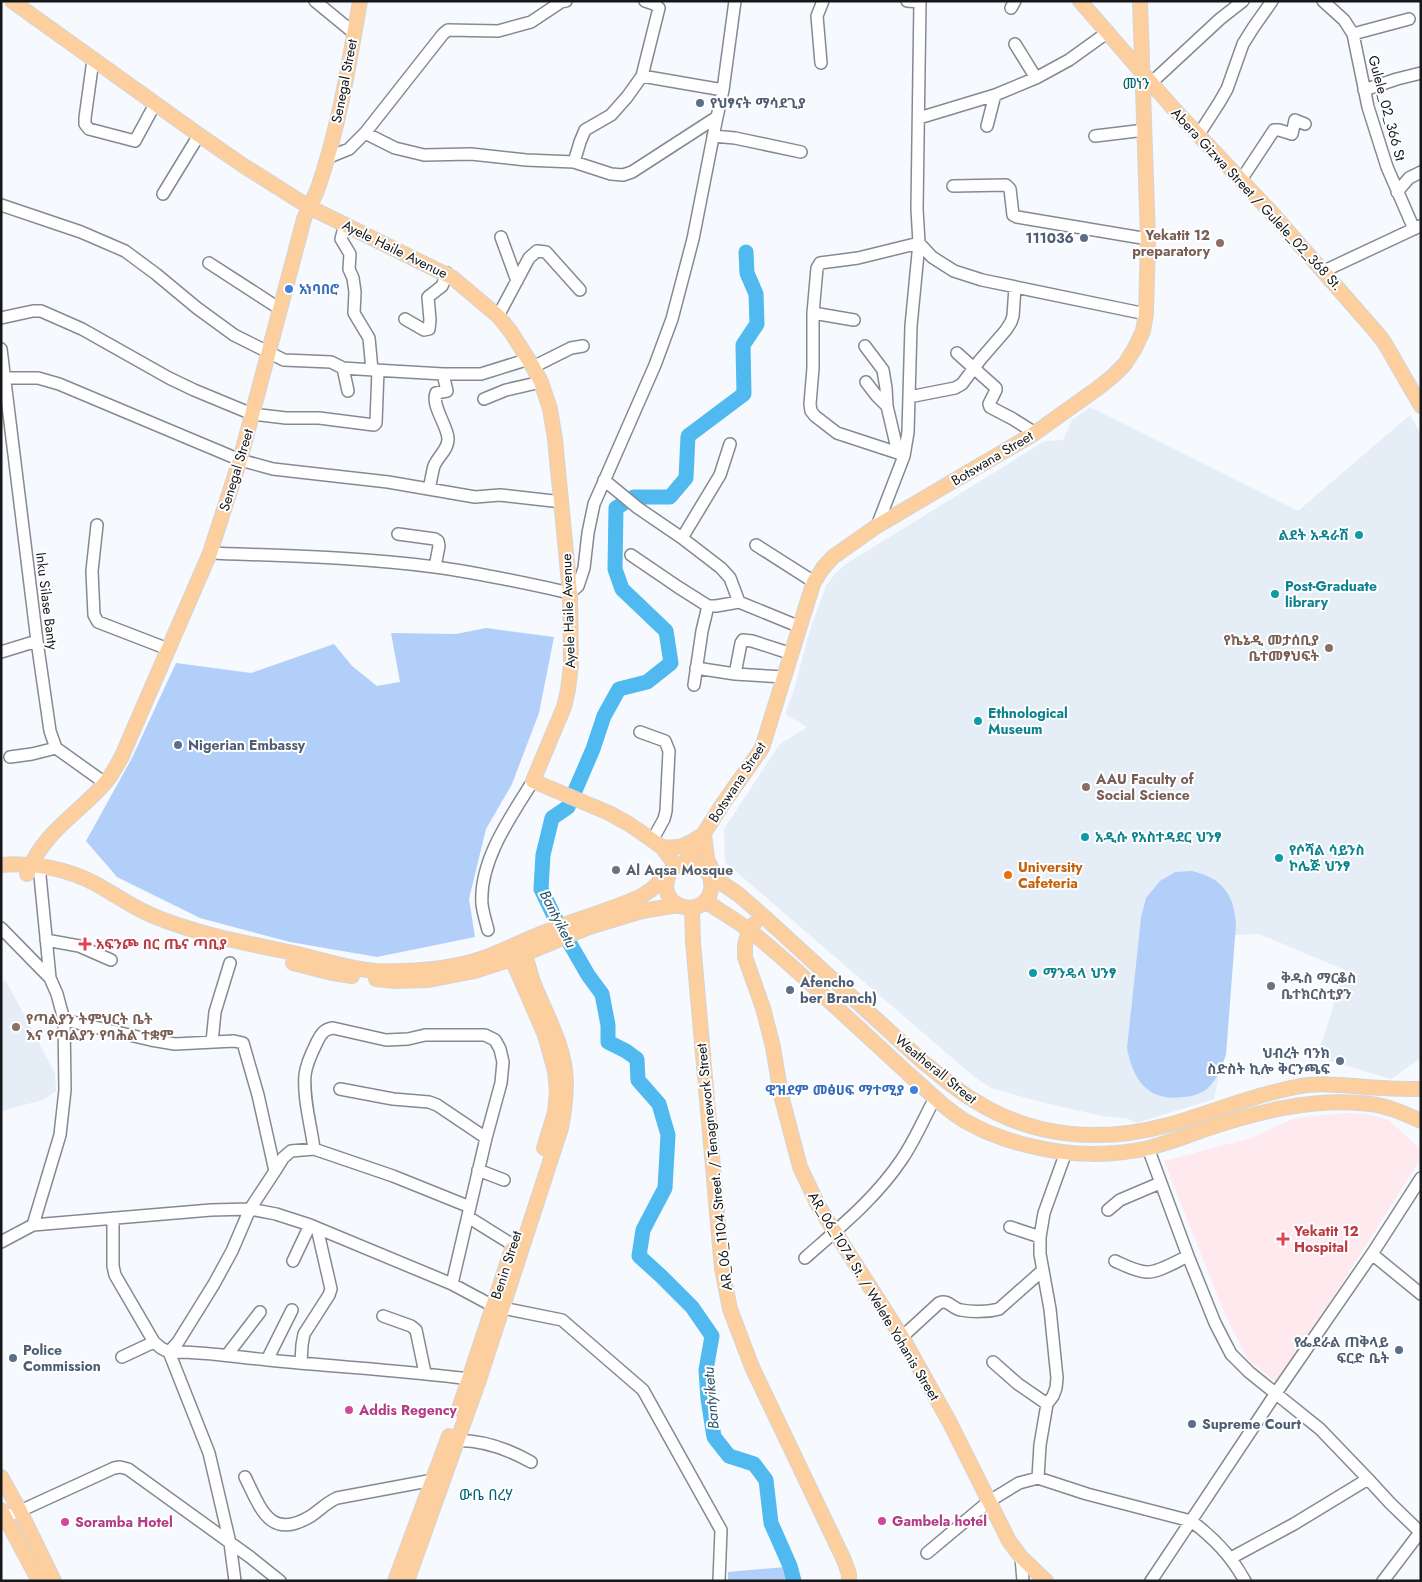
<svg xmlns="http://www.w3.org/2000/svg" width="1422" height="1582" viewBox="0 0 1422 1582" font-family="Jost,'Noto Sans Ethiopic',sans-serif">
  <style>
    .built { fill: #e5edf7 }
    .medical { fill: #fee9ef }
    .green { fill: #b2cff9 }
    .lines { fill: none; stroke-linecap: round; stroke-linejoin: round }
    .river { stroke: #4fb9f0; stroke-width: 15 }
    .minor-casing { stroke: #858a91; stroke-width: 14 }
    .major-casing { stroke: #d5d5d6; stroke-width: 16 }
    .minor { stroke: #fff; stroke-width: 11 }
    .major { stroke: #fdce9e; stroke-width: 14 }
    .service-dot { fill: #5c6f8a; stroke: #fff; stroke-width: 2 }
    .education-dot { fill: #8d6e63; stroke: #fff; stroke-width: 2 }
    .shop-dot { fill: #3f7fe0; stroke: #fff; stroke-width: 2 }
    .culture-dot { fill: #0f9aa8; stroke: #fff; stroke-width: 2 }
    .worship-dot { fill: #6b7280; stroke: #fff; stroke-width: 2 }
    .food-dot { fill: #e8710a; stroke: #fff; stroke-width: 2 }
    .health-dot { fill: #e0444e; stroke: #fff; stroke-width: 2 }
    .hotel-dot { fill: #d1479c; stroke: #fff; stroke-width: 2 }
    .labels { text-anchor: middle; stroke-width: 4; stroke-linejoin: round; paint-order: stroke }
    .street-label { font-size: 14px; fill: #151719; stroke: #fff }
    .service-label { font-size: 14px; font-weight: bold; fill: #4e5e75; stroke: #fff; text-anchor: start }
    .education-label { font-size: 14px; font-weight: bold; fill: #785e54; stroke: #fff; text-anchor: end }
    .shop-label { font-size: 14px; font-weight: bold; fill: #366cbe; stroke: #fff; text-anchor: start }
    .culture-label { font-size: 14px; font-weight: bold; fill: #0d838f; stroke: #fff; text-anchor: start }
    .food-label { font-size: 14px; font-weight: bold; fill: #c56008; stroke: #fff; text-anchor: start }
    .worship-label { font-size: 14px; font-weight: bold; fill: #5b616d; stroke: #fff; text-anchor: start }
    .health-label { font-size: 14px; font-weight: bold; fill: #be3a42; stroke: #fff; text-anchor: start }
    .hotel-label { font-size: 14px; font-weight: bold; fill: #b23c85; stroke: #fff; text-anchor: start }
    .neighbourhood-label { font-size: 15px; fill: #006171; stroke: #fff }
    .water-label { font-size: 15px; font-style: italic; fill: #28536a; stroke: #fff }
  </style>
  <rect width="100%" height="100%" fill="#f6f9fe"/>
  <!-- built -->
  <path class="built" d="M1090 407 1298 511 1410 415 1421 434V1058L1391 1079 1317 1057 1345 970 1259 934 1235 935 1226 1054 1219 1074 1214 1099 1136 1123 1126 1118 1108 1117 1049 1104 991 1088 972 1075 725 862 724 829 779 745 807 727 785 714 794 690 810 630 826 586 835 574 846 564 1045 441 1063 440 1072 420Z
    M6 981 55 1073 56 1091 43 1100 1 1111V982Z"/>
  <!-- medical -->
  <path class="medical" d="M1345 1113 1367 1114 1389 1120 1421 1150V1158L1278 1384 1247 1358 1226 1317 1164 1161 1251 1138 1295 1118Z"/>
  <!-- green -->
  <path class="green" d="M486 628 554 637 539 713 512 784 486 829 469 899 475 937 377 957 290 942 200 918 117 877 86 841 132 758 176 663 251 673 334 644 352 666 377 686 400 682 391 633 456 634Z
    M1192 871C1222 878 1234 894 1236 924L1226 1054C1222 1067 1218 1078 1208 1088 1203 1093 1191 1097 1183 1097 1148 1102 1133 1080 1127 1048L1141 918 1146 898 1160 881 1175 872Z
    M785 1567 789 1581H728V1572Z"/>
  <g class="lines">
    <!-- river -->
    <path class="river" d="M746 252 747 273 756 294 757 324 743 345 744 394 688 436 686 478 670 497H634L616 508 615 569 622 589 666 631 671 663 647 682 619 689 604 716 593 749 568 807 552 818 543 855 541 889 554 916 588 975 602 994 608 1025V1042L626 1051 637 1059 638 1080 659 1104 668 1135 665 1188 643 1230 639 1256 662 1277 692 1307 712 1336 706 1370 708 1399 714 1437 729 1456 754 1464 766 1480 771 1523 790 1566 794 1581"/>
    <!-- minor casing -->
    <g class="minor-casing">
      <path id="minor" d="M315 1 354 33
        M645 1 654 4 659 8 642 76 723 90
        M907 1 920 2
        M1323 1 1344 20 1353 34 1368 107 1387 167 1414 229
        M1011 8 1015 1
        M1353 34 1409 19
        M1015 44 1036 78
        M93 60 85 118V124L89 129 135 141 155 104
        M821 63 817 16 823 1
        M1151 83 1220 19 1243 1
        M1364 90 1397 79 1421 73
        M919 118 995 95 1036 78 1069 60 1108 32
        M987 126 995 95
        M365 133 443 34 448 30 498 31 531 22 561 2 566 1
        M1199 134 1219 103 1227 89 1243 44 1253 28 1272 1
        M713 136 735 138 801 152
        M1095 136 1145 130
        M327 158 349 149 365 133 395 148 424 155 471 154 526 160 574 162 611 174 623 175 632 172 717 117
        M574 162 580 142 585 130 611 115 627 97 642 76
        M1241 180 1274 130H1279L1292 134 1295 120 1305 124
        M953 186 1006 185 1010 189 1013 215 1017 217 1148 239
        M1397 192 1409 178 1421 172
        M163 194 199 135
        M1 205 81 232 125 251 156 274 197 308 234 335 284 360 331 362 343 368 358 369 443 374H481L529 359
        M345 224 341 239 350 254 349 269 353 278 355 292 354 313 369 338 372 370
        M501 237 517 281
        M209 263 280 309
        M1324 271 1420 226
        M813 313 854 320
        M498 316 529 258 537 251 546 252 580 290
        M1 318 33 311H41L82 329 169 378 194 390 252 414 286 418H319L374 425 376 423 378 370
        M405 319 424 330 429 329 430 320 428 297 442 286 447 273
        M865 346 883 370 886 388 887 406 898 453
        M1 349 37 641 50 731 56 748 105 783
        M957 353 996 388V390L989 404 990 407 1013 419 1035 433
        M533 367 571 348 583 346
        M343 368 348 391
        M5 378H38L59 384 240 460 273 469 388 482 475 497 500 495 562 502
        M866 382 876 395 887 406
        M909 397 955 388 962 384 980 360 1006 330 1011 322 1013 316 1015 287
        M484 399 506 390 541 382
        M904 456 898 453 837 433 815 416 811 411 810 404 813 368V313L817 268 820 263 858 258 919 243 932 257 954 271 982 280 1146 314
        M604 480 638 508 682 538 721 568 730 578 739 602
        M429 489C431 481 432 473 434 466 438 456 449 449 448 438 447 425 431 405 436 393L447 391 443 374
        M97 525 92 571 94 615 98 622 168 649
        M877 526 904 456 908 432 911 326 919 243 917 209 920 1
        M398 534 435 539 438 541 439 546 435 567
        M682 538 720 475 730 444
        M756 545 814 582
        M210 553C285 556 361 557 435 567 481 573 525 583 570 593L578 586 584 568 588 533 594 504 655 365 672 319 693 239 717 117 723 90 735 1
        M631 555 678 587 708 606H716L739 602 800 627
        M1 652 37 641
        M696 668 735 674
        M784 677 735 674 741 643 743 640 752 641 792 654
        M694 685 702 631 708 606
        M640 732 665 741 669 751 666 811 664 819 653 839
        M10 757 32 754 56 748
        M1 928 50 978
        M488 930C486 922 483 913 482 904 479 861 511 816 533 781
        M46 940 79 946 111 960
        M64 1020 151 1040 175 1044 234 1041 243 1043 258 1095 275 1171 250 1209 232 1251 214 1284 178 1342 169 1352
        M212 1042 215 1012 230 963
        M340 1089 393 1099 429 1102 437 1105 486 1138
        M1148 1148 1188 1256 1215 1323 1231 1354 1249 1372 1320 1429 1368 1479 1390 1503 1419 1531
        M314 1149C311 1125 303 1099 305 1075 306 1065 312 1052 317 1042 321 1034 324 1029 333 1028L386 1040 408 1039 425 1035H485L495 1040 500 1049 503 1062 501 1083 486 1138 452 1284
        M478 1170 504 1180
        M275 1171 283 1158 291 1151 314 1149 393 1176 470 1207
        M1108 1210 1120 1200 1160 1183
        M468 1217 513 1245 522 1247
        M113 1218V1266L115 1275 154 1342 161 1348 169 1352C203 1351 235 1357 268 1360 335 1367 402 1370 469 1379
        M33 1225 60 1135 65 1090 64 1020 57 994 50 978 40 876 41 867
        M1010 1227 1040 1237
        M1 1242 33 1225 211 1210 250 1209 276 1214 310 1225 452 1284 493 1306 562 1320 643 1390 721 1530 719 1581
        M1372 1254 1421 1294
        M805 1258C840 1227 876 1198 902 1159 915 1140 924 1118 935 1098
        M293 1261 310 1225
        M1115 1261C1124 1265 1135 1271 1146 1272 1158 1273 1177 1261 1188 1256
        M383 1316 411 1326 416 1330 425 1373
        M902 1337 939 1303C949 1299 952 1309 961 1310 971 1312 989 1312 999 1309L1042 1271
        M169 1352 209 1453 230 1543 235 1581
        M227 1355 260 1312
        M122 1357 154 1342
        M267 1360 292 1310
        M993 1362 1018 1384 1047 1404
        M301 1363 302 1345 304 1334 329 1295 331 1289 317 1228
        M449 1441C478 1438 506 1448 531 1462
        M245 1477C261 1509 270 1541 311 1516 321 1509 326 1503 337 1498L433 1480 440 1481
        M1038 1478 1040 1445 1047 1404 1053 1396 1056 1388 1057 1378 1050 1309 1040 1254V1237L1044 1213 1066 1152
        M1 1518 20 1511 114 1468 120 1467 128 1469 250 1557 280 1581
        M927 1553 988 1502 1019 1483 1038 1478 1087 1494 1191 1521C1213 1537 1232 1557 1245 1581
        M1021 1557 1023 1581
        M1231 1558 1294 1524 1368 1479
        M1151 1581 1276 1393 1372 1254 1421 1178
        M1383 1581 1421 1531"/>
    </g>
    <!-- major casing -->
    <g class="major-casing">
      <path id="major" d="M12 1 199 135 244 166 309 207 453 278 498 316 511 332 533 367 541 382 550 409 555 439 570 593 571 665 568 690 564 707 533 781 609 813 629 824 662 847 676 866
        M1080 1 1173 108 1271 212 1377 333 1384 342 1421 406
        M704 834 707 859 714 874
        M662 847C677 849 687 846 699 837
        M685 863 722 805 762 748 809 597 814 582 823 568 833 557 877 526 1035 433 1098 388 1113 376 1125 364 1135 348 1143 331 1146 314 1148 239 1140 1
        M1 865C34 862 68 869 96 884 116 895 135 909 156 917 198 934 240 942 284 951 315 957 345 969 376 971 409 972 446 970 478 960 502 952 524 940 548 931 578 919 610 910 640 897 644 894 649 892 653 888 663 880 672 864 686 863 694 862 702 865 707 872 711 877 712 883 711 890 704 922 652 907 670 872
        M27 874C44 831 77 815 105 783 112 775 117 765 122 756L210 553 240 460 304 219C308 208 314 199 318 188 339 127 349 64 360 1
        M708 874 738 894 761 914 923 1062C940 1075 956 1090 975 1101 1034 1138 1102 1143 1168 1125 1211 1113 1252 1095 1296 1087 1325 1081 1354 1087 1383 1088 1395 1089 1408 1089 1421 1089
        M705 901C720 911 736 920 750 931 785 958 817 990 850 1020 871 1039 892 1059 913 1078 930 1093 947 1111 967 1122 988 1134 1012 1142 1035 1147 1071 1156 1113 1156 1149 1148 1167 1143 1185 1137 1203 1130 1256 1112 1314 1097 1371 1104 1388 1106 1405 1114 1421 1121
        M692 908 693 942 722 1269 730 1309 752 1367 844 1560 849 1574V1581
        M754 924 749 930 745 945V957L763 1008 773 1047 781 1095 800 1167 819 1207 902 1337 922 1373 949 1421 1009 1541 1021 1557 1046 1581
        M508 950 545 1035 555 1071 557 1091 555 1112 544 1148
        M293 963 332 973 352 976
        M376 979 395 981 429 980 475 971 512 959 589 927 642 911 678 905
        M459 1409 512 1249
        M1 1477 20 1511 54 1581
        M1 1510 39 1581
        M395 1581 449 1436
        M407 1581 479 1380 561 1128C564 1113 566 1097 566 1081 565 1046 546 1015 533 982 529 970 526 957 522 945"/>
    </g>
    <!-- minor -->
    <use href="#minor" class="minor"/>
    <!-- major -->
    <use href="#major" class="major"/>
  </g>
  <!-- markers -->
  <g class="service-dot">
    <circle cx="700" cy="103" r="5"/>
    <circle cx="1084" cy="238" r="5"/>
    <circle cx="178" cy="745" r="5"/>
    <circle cx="790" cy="990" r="5"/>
    <circle cx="1340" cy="1061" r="5"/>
    <circle cx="1399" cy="1350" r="5"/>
    <circle cx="13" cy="1358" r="5"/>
    <circle cx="1192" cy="1424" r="5"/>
  </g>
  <g class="education-dot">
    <circle cx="1220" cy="243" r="5"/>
    <circle cx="1329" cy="648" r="5"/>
    <circle cx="1086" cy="787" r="5"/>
    <circle cx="16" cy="1027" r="5"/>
  </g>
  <g class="shop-dot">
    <circle cx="289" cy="289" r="5"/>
    <circle cx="914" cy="1090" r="5"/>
  </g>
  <g class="culture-dot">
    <circle cx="1359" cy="535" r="5"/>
    <circle cx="1275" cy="594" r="5"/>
    <circle cx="978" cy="721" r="5"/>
    <circle cx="1085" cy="837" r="5"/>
    <circle cx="1279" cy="858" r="5"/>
    <circle cx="1033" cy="973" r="5"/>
  </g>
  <g class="worship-dot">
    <circle cx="616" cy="870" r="5"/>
    <circle cx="1271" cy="986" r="5"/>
  </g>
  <circle class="food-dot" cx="1008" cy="875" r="5"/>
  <g class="health-dot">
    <path d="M82.5 936.5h5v5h5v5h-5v5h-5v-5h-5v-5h5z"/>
    <path d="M1280.5 1231.5h5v5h5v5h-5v5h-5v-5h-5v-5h5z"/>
  </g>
  <g class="hotel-dot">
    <circle cx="349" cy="1410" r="5"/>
    <circle cx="882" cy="1521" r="5"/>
    <circle cx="65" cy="1522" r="5"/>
  </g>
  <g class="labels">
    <!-- street labels -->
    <g class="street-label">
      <text transform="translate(344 81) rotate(-79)" y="5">Senegal Street</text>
      <text transform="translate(1387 108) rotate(75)" y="5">Gulele_02_366 St</text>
      <text transform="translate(1257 199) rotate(47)" y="5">Abera Gizwa Street / Gulele_02_368 St.</text>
      <text transform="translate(395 249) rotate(26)" y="5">Ayele Haile Avenue</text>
      <text transform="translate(992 458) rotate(-31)" y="5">Botswana Street</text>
      <text transform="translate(236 470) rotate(-73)" y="5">Senegal Street</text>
      <text transform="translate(47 601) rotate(83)" y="5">Inku Silase Banty</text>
      <text transform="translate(568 611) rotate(-92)" y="5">Ayele Haile Avenue</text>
      <text transform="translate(737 782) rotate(-57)" y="5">Botswana Street</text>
      <text transform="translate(936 1069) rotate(39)" y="5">Weatherall Street</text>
      <text transform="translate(714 1167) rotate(-96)" y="5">AR_06_1104 Street. / Tenagnework Street</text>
      <text transform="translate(506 1265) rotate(-72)" y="5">Benin Street</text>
      <text transform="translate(874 1296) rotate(59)" y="5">AR_06_1074 St. / Welete Yohanis Street</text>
    </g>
    <!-- service labels -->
    <g class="service-label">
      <text x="710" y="108">የህፃናት ማሳደጊያ</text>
      <text x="1074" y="243" text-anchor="end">111036</text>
      <text x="188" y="750">Nigerian Embassy</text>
      <text x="800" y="987">Afencho<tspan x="800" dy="16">ber Branch)</tspan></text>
      <text x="1330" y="1058" text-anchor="end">ህብረት ባንክ<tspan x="1330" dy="16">ስድስት ኪሎ ቅርንጫፍ</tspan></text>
      <text x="1389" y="1347" text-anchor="end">የፌደራል ጠቅላይ<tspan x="1389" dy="16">ፍርድ ቤት</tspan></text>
      <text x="23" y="1355">Police<tspan x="23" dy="16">Commission</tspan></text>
      <text x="1202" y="1429">Supreme Court</text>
    </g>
    <!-- education labels -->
    <g class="education-label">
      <text x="1210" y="240">Yekatit 12<tspan x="1210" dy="16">preparatory</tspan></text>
      <text x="1319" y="645">የኬኔዲ መታሰቢያ<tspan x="1319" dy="16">ቤተመፃህፍት</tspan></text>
      <text x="1096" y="784" text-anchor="start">AAU Faculty of<tspan x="1096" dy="16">Social Science</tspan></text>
      <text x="26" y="1024" text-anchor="start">የጣልያን ትምህርት ቤት<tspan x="26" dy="16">እና የጣልያን የባሕል ተቋም</tspan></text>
    </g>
    <!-- shop labels -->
    <g class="shop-label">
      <text x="299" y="294">አነባበሮ</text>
      <text x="904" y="1095" text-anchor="end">ዊዝደም መፅሀፍ ማተሚያ</text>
    </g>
    <!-- culture labels -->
    <g class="culture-label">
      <text x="1349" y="540" text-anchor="end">ልደት አዳራሽ</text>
      <text x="1285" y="591">Post-Graduate<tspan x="1285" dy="16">library</tspan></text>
      <text x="988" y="718">Ethnological<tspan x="988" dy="16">Museum</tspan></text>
      <text x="1095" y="842">አዲሱ የአስተዳደር ህንፃ</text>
      <text x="1289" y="855">የሶሻል ሳይንስ<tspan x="1289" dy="16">ኮሌጅ ህንፃ</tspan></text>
      <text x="1043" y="978">ማንዴላ ህንፃ</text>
    </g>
    <!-- food labels -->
    <g class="food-label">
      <text x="1018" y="872">University<tspan x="1018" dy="16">Cafeteria</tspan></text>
    </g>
    <!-- worship labels -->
    <g class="worship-label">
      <text x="626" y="875">Al Aqsa Mosque</text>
      <text x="1281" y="983">ቅዱስ ማርቆስ<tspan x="1281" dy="16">ቤተክርስቲያን</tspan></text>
    </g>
    <!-- health labels -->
    <g class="health-label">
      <text x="96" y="949">አፍንጮ በር ጤና ጣቢያ</text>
      <text x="1294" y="1236">Yekatit 12<tspan x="1294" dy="16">Hospital</tspan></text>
    </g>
    <!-- hotel labels -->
    <g class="hotel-label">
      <text x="359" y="1415">Addis Regency</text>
      <text x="892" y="1526">Gambela hotel</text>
      <text x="75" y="1527">Soramba Hotel</text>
    </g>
    <!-- neighbourhood labels -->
    <g class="neighbourhood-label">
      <text x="1136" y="89">መነን</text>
      <text x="486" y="1500">ውቤ በረሃ</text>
    </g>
    <!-- water labels -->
    <g class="water-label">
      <text transform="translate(558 919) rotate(63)" y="5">Bantyiketu</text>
      <text transform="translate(711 1398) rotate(-95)" y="5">Bantyiketu</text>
    </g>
  </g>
  <!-- border -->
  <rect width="1422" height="1582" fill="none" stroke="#151719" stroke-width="5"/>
</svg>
